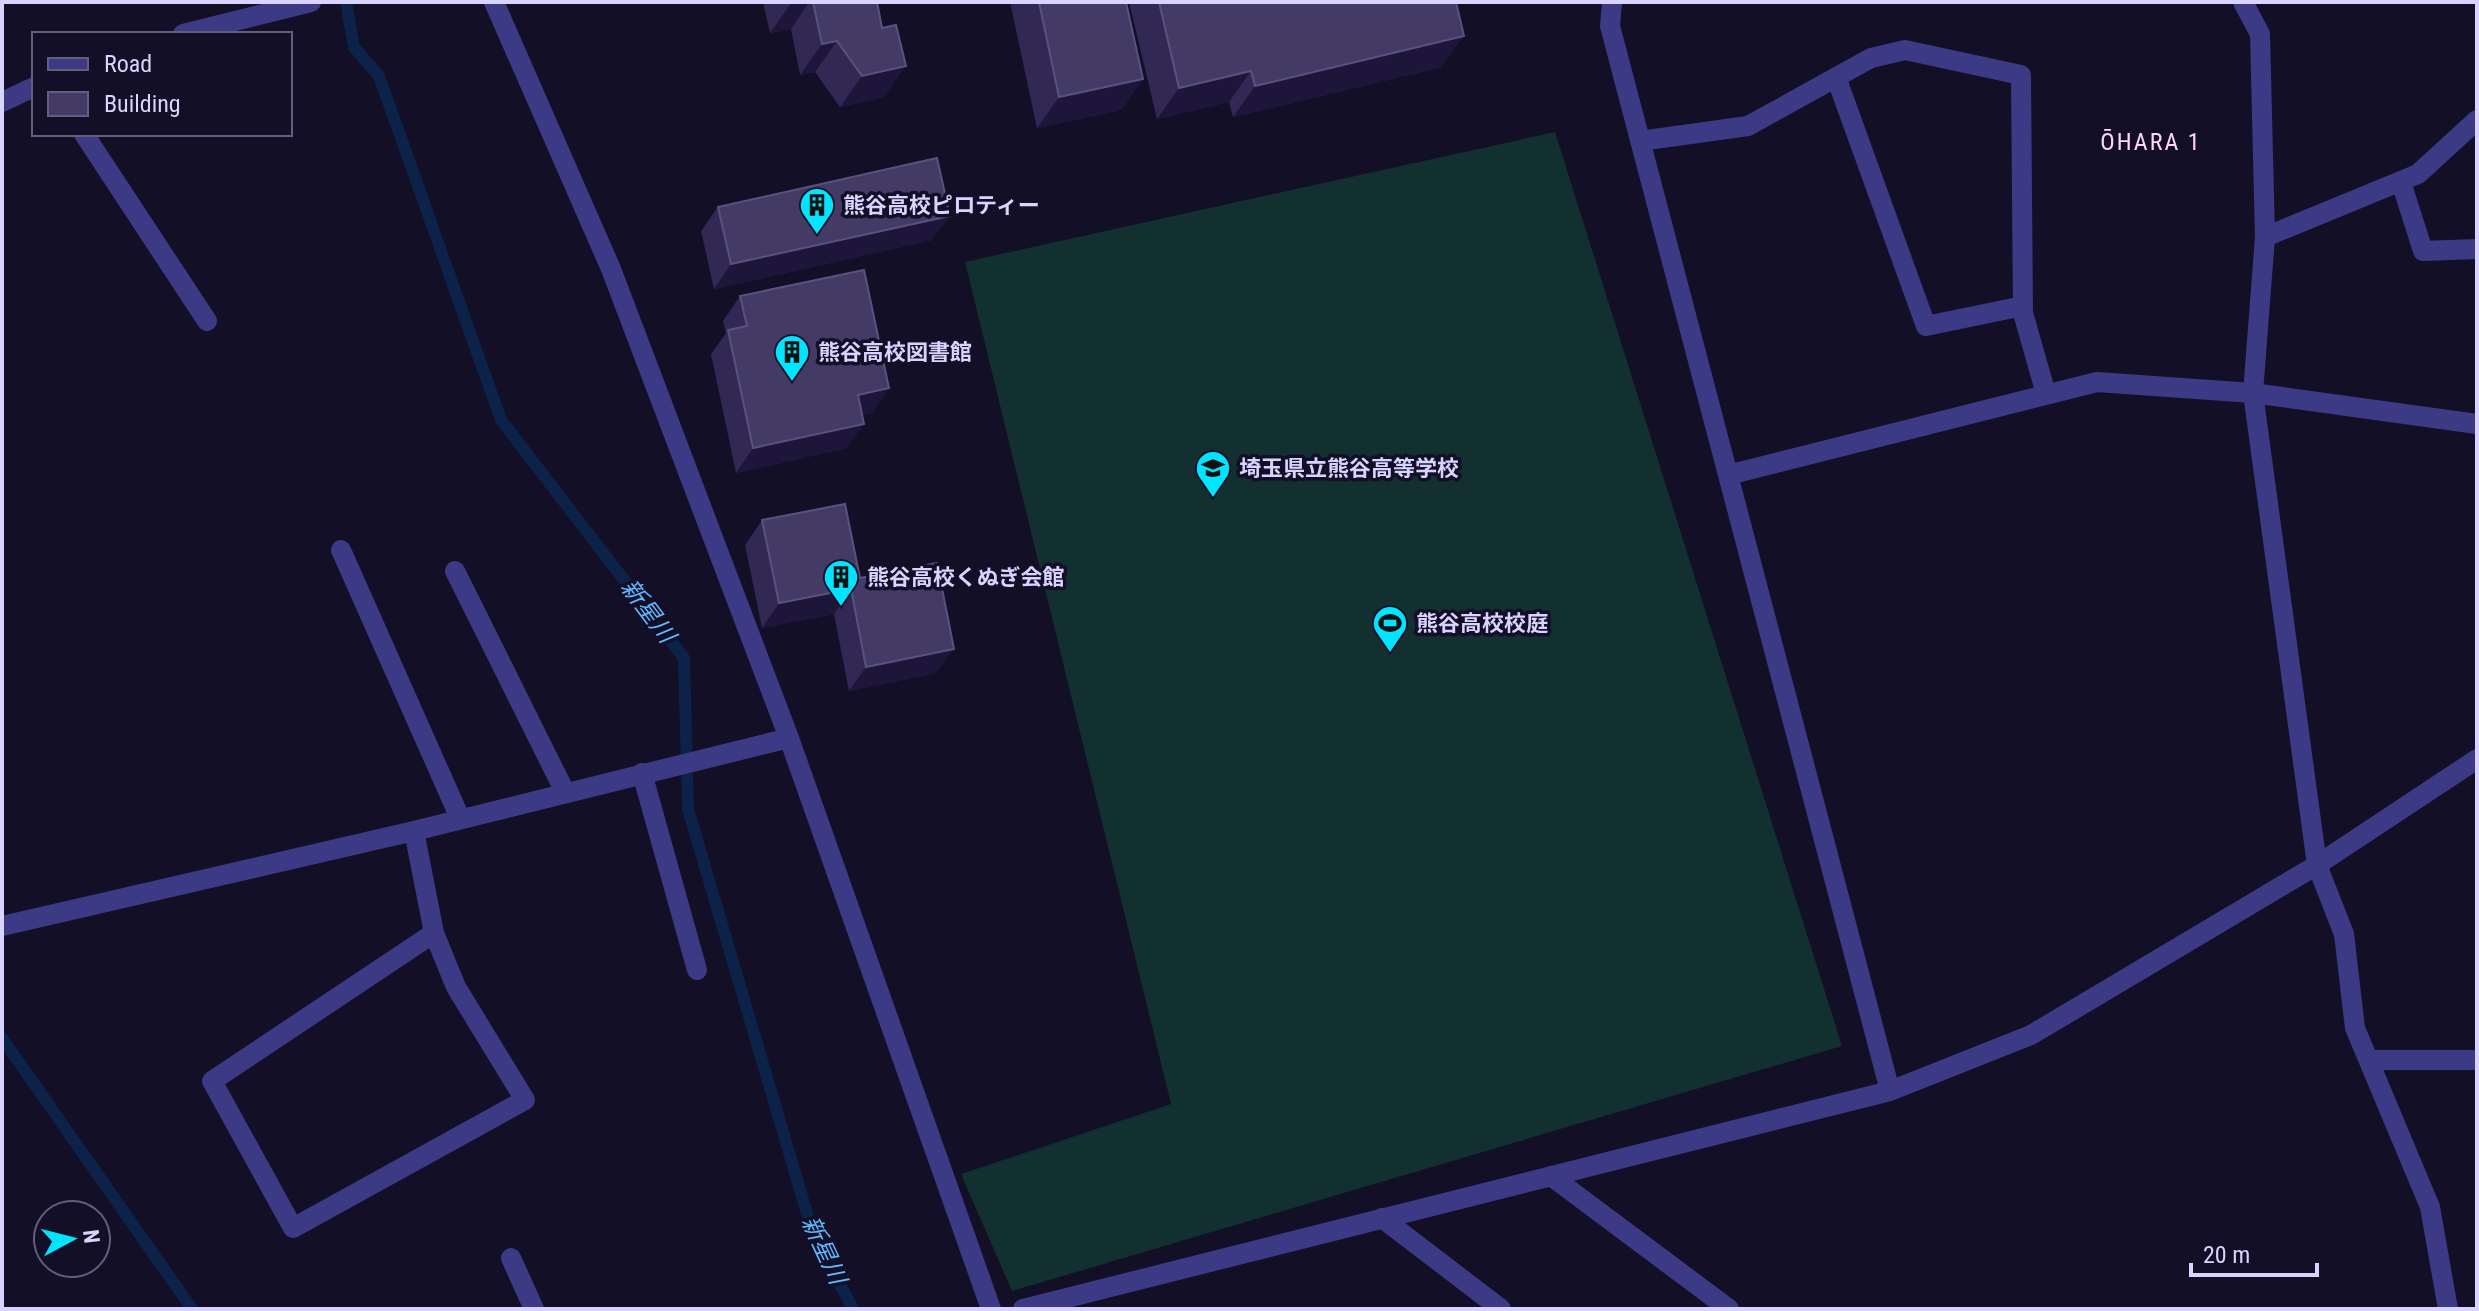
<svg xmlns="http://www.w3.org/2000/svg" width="2479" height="1311" viewBox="0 0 2479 1311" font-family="'Roboto Condensed','Noto Sans JP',sans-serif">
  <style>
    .pitch { fill: #12302f }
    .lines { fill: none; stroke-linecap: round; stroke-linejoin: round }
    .stream { stroke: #0c2248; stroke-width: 12 }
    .street { stroke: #3d3a85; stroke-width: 20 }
    .wall { fill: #312854 }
    .shaded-wall { fill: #1d163a }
    .building { fill: #433a66; stroke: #5a527e; stroke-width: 2 }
    .labels { text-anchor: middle; stroke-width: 7; stroke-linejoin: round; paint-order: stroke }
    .poi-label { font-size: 22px; font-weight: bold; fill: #d9d4ff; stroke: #130f26; text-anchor: start }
    .neighbourhood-label { font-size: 24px; letter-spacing: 2px; fill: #ffd6f0; stroke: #130f26 }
    .water-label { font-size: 24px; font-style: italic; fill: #62b6ff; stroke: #130f26 }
  </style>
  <rect width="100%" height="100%" fill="#130f26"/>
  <!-- pitch -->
  <path class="pitch" d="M1555 132 1842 1046 1012 1291 961 1174 1171 1104 965 262Z"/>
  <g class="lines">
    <!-- stream -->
    <path class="stream" d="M346 2 354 47 379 76 501 420 684 658 688 809 813 1234 853 1309
      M2 1038 192 1309"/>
    <!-- street -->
    <path class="street" d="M494 2 611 269 789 738 991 1309
      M1612 2 1610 26 1890 1091
      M2243 2 2260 34 2265 237 2253 393 2317 865 2344 934 2355 1028 2430 1207 2448 1309
      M183 34 311 2
      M1836 77 1926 326 2023 306
      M2 102 34 87
      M84 134 207 321
      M1640 141 1748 126 1871 58 1905 50 2021 75 2023 313 2046 394
      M2401 182 2423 251 2477 249
      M2265 237 2418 174 2477 120
      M1728 475 2097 382 2253 393 2477 424
      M341 550 460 818
      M455 571 565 792
      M642 773 697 970
      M414 831 434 933 456 987 525 1100 293 1228 212 1081 434 933
      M2 926 414 831 789 738
      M2369 1060H2477
      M1551 1176 1729 1309
      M1382 1218 1501 1309
      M511 1258 534 1309
      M1023 1309 1890 1091 2031 1035 2317 865 2477 759"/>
  </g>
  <!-- wall -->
  <path class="wall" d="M763 2H881L877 3 884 97 840 107 815 72 800 75 791 29 770 33Z
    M1010 2H1126L1143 79 1121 110 1037 128Z
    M1129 2H1456L1442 67 1233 117 1229 102 1157 119Z
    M718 207 932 240 714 289 701 231Z
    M740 296 889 388 872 413 862 415 847 448 736 473 711 354 726 333 723 321Z
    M762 520 860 578 936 673 849 691 834 614 762 628 745 545Z"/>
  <!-- shaded-wall -->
  <path class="shaded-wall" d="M792 2H809L791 29 770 33Z
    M1464 36 1442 67 1233 117 1255 86Z
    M837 41 815 72 800 75 822 44Z
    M906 66 884 97 840 107 862 76Z
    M1251 71 1229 102 1157 119 1179 88Z
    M1143 79 1121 110 1037 128 1059 97Z
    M950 216 932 240 714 289 731 264Z
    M889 388 872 413 841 420 858 395Z
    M864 424 847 448 736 473 753 448Z
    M851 589 834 614 762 628 779 603Z
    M954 649 936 673 849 691 866 667Z"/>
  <!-- building -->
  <path class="building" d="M813 2H877L882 28 896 25 906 66 862 76 837 41 822 44Z
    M1039 2H1126L1143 79 1059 97Z
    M1159 2H1456L1464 36 1255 86 1251 71 1179 88Z
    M937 158 950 216 731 264 718 207Z
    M864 270 889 388 858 395 864 424 753 448 728 330 747 326 740 296Z
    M845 504 860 578 937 563 954 649 866 667 851 589 779 603 762 520Z"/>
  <!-- icons -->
  <defs>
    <g id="building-pin" transform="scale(1.8)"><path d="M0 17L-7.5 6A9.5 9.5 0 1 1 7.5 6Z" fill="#00e5ff" stroke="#130f26"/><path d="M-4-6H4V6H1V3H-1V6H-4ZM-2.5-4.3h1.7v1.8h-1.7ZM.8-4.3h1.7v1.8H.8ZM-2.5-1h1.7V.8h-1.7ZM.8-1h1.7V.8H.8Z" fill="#111"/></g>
    <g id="school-pin" transform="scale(1.8)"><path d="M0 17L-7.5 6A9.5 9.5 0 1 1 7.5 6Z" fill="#00e5ff" stroke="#130f26"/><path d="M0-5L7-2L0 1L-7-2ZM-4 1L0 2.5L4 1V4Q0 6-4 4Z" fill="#111"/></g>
    <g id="stadium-pin" transform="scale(1.8)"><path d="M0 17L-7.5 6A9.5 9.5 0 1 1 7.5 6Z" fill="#00e5ff" stroke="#130f26"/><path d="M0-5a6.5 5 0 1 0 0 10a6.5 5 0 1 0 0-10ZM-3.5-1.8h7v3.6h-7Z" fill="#111"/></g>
  </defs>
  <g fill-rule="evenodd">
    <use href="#building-pin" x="817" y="205"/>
    <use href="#building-pin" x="792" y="352"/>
    <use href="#school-pin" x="1213" y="468"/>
    <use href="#building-pin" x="841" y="577"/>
    <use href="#stadium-pin" x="1390" y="623"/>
  </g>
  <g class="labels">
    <!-- poi labels -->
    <g class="poi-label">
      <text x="843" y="213">熊谷高校ピロティー</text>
      <text x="818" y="360">熊谷高校図書館</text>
      <text x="1239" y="476">埼玉県立熊谷高等学校</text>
      <text x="867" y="585">熊谷高校くぬぎ会館</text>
      <text x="1416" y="631">熊谷高校校庭</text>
    </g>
    <!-- neighbourhood labels -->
    <g class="neighbourhood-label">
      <text x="2151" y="150">ŌHARA 1</text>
    </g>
    <!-- water labels -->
    <g class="water-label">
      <text transform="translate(648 611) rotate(53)" y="8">新星川</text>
      <text transform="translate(824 1250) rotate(65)" y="8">新星川</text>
    </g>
  </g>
  <!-- border -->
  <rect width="2479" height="1311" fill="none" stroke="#d9d4ff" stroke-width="8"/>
  <!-- legend -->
  <rect x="32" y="32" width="260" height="104" fill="#130f26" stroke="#625e7d" stroke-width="2"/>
  <rect x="48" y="58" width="40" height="12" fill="#3d3a85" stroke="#625e7d" stroke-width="2"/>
  <text x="104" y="72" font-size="24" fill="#d9d4ff">Road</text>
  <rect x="48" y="92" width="40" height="24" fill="#433a66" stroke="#625e7d" stroke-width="2"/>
  <text x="104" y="112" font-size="24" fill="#d9d4ff">Building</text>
  <!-- north arrow -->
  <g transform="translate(72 1239) rotate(83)"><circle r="38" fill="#130f26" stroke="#625e7d" stroke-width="2"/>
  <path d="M0-6L14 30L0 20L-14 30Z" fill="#00e5ff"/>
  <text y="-12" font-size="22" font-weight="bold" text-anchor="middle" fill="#d9d4ff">N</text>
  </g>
  <!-- scale -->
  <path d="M2191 1263v12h126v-12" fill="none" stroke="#d9d4ff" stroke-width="4"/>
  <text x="2203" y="1263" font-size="24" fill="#d9d4ff" stroke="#130f26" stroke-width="6" paint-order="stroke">20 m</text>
</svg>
